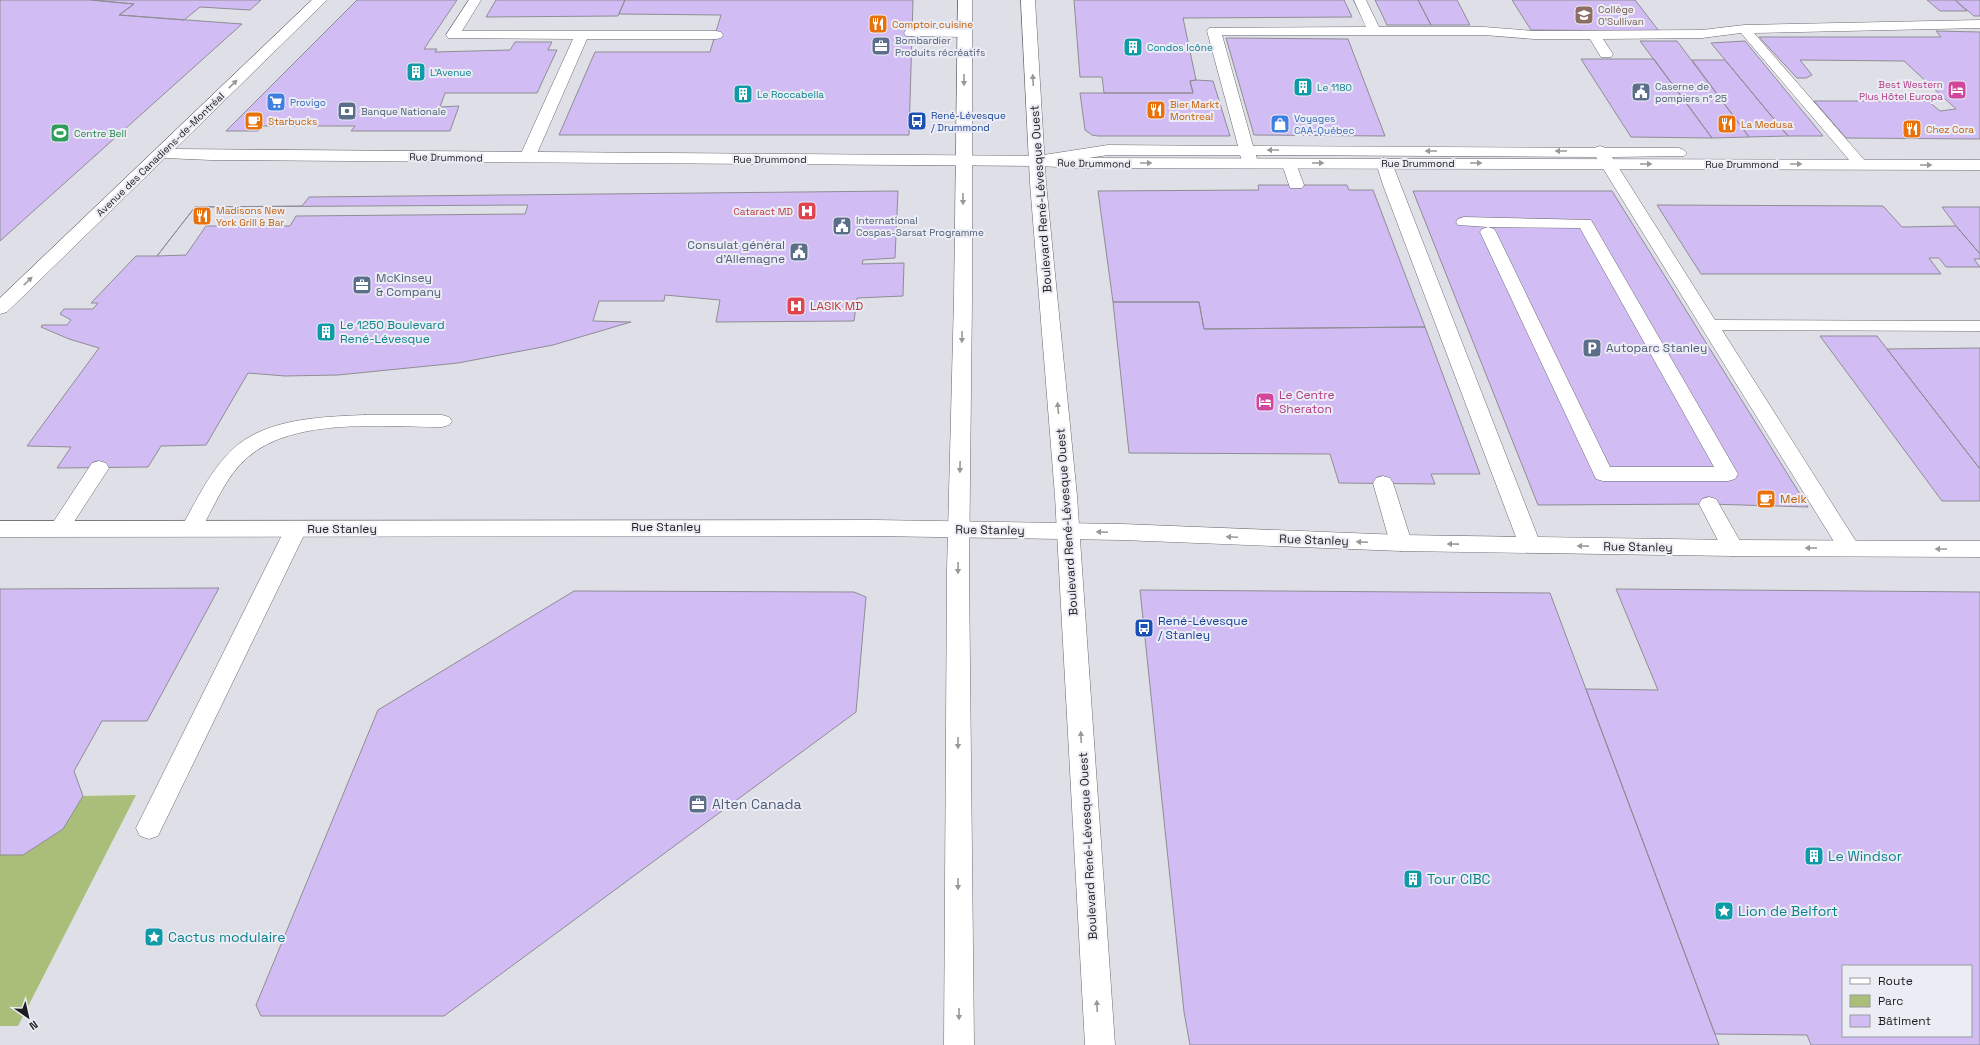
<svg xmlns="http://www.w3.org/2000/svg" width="1980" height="1045" viewBox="0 0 1980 1045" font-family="'Space Grotesk',sans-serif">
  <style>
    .green { fill: #a9be79 }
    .building { fill: #d1bcf4; stroke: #8f8d94; fill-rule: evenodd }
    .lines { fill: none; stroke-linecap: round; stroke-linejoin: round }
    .lane-casing { stroke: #696970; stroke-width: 1 }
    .street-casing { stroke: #696970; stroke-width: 1 }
    .secondary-casing { stroke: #696970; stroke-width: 1 }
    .lane { fill: #fff; fill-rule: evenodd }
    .street { fill: #fff; fill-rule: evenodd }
    .secondary { fill: #fff; fill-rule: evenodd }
    .oneway { fill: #99999a }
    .labels { text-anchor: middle; stroke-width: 4; stroke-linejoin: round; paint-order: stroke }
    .far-education-label { font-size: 10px; fill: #785e54; stroke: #ececf5; text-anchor: start }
    .far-food-label { font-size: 10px; fill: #c56008; stroke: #ececf5; text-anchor: start }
    .far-service-label { font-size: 10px; fill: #4e5e75; stroke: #ececf5; text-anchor: start }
    .far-culture-label { font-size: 10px; fill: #0d838f; stroke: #ececf5; text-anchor: start }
    .far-hotel-label { font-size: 10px; fill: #b23c85; stroke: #ececf5; text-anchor: end }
    .far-shop-label { font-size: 10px; fill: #366cbe; stroke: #ececf5; text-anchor: start }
    .far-transit-label { font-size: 10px; fill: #164399; stroke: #ececf5; text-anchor: start }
    .far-leisure-label { font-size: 10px; fill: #27864d; stroke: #ececf5; text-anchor: start }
    .far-street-label { font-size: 10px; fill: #1c1c1f; stroke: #ececf5 }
    .far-health-label { font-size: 10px; fill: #be3a42; stroke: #ececf5; text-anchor: end }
    .street-label { font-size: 12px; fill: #1c1c1f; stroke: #ececf5 }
    .service-label { font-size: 12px; fill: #4e5e75; stroke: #ececf5; text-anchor: start }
    .health-label { font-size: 12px; fill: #be3a42; stroke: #ececf5; text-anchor: start }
    .culture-label { font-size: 12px; fill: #0d838f; stroke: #ececf5; text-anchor: start }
    .hotel-label { font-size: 12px; fill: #b23c85; stroke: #ececf5; text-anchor: start }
    .food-label { font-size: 12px; fill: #c56008; stroke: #ececf5; text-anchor: start }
    .transit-label { font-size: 12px; fill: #164399; stroke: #ececf5; text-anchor: start }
    .near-service-label { font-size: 14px; fill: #4e5e75; stroke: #ececf5; text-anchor: start }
    .near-culture-label { font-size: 14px; fill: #0d838f; stroke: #ececf5; text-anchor: start }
  </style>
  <rect width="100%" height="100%" fill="#dfdfe7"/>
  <!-- green -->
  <path class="green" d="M136 795 18 1026H0V855H23L63 829 83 796Z"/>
  <!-- building -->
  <path class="building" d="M0 0H91L134 4 119 15 242 24 0 241Z
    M91 0H261L250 10 200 7 184 20 119 15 134 4Z
    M357 0H457L424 49H437L435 52 510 50 515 42H552L548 50H557L537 93H445L440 107 459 106 450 131H351L355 126H264L258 131H226Z
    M496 0H625L618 16 486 17Z
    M625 0H913L909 135H559L595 52H710L721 15 619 14Z
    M1074 0H1344L1352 17 1183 18 1196 80 1190 81 1193 93H1104L1102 77H1080Z
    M1375 0H1418L1431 25H1387Z
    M1418 0H1457L1470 25H1431Z
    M1512 0H1635L1659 31 1531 30Z
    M1927 0H1955L1967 11H1940Z
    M1955 0H1980V16H1974Z
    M1936 31 1980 32V139L1846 138 1814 101H1928L1940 111 1956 109 1904 61 1800 60 1812 75 1806 78H1797L1759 37H1941Z
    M1226 38 1348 39 1385 136 1254 135Z
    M1640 41H1677L1749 137 1712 138Z
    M1745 41 1823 136H1788L1711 43Z
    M1581 59H1654L1712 138 1631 137Z
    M1692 60H1725L1788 136 1749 137Z
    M1196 80 1213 81 1230 136H1098L1092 135 1085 130 1080 93H1193L1190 81Z
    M1258 185H1347L1349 190H1373L1425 327 1204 329 1199 302H1113L1098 191 1259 190Z
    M898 191 895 258 863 260 862 264 904 263 903 296 857 298 854 321 716 322 720 300 665 295 664 301H599L593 321 631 322 553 345 458 363 338 375 285 376 248 373 206 445 161 446 148 467 57 468 71 447 27 446 99 348 69 339 41 327 42 325H67L71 320 60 314 64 309H93L98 303H91L136 256H157L195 207 302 206 309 197Z
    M1413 191H1612L1808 507 1709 504 1538 505Z
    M528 205 525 214 296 216 290 226H206L186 255 157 256 195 207Z
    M1657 205 1883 206 1902 227 1956 226 1980 254V259H1974L1980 267H1946L1939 258H1929L1941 274H1701Z
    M1942 207H1980V254L1956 226Z
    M1113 302H1199L1204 329 1425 327 1480 474H1431L1435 484 1339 483 1330 454 1129 453Z
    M1820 336H1877L1980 469V501H1942Z
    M1980 348V469L1887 349Z
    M219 588 147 721H102L74 771 83 796 63 829 23 855H0V589Z
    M1616 589 1980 592V1045H1811L1807 1035 1715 1034 1586 689 1658 690ZM1843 966H1971V1036H1843Z
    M1140 590 1550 593 1719 1045H1190L1184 1012Z
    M574 591 854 592 866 597 856 712 444 1016H261L256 1005 378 710Z"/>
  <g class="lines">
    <!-- lane casing -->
    <g class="lane-casing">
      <path id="lane" d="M469 0H481L462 31H716L721 32 723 35 721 38 716 39H587L535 158 532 161H522L519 158 573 39 448 38 446 35Z
        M1354 0H1366L1379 27H1484L1534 31 1702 30 1744 25 1980 20V28L1754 33 1866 162 1869 165 1866 168H1856L1741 33 1702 38 1603 39 1613 54 1611 57H1601L1590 39H1534L1484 35H1222L1253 146 1594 148 1600 146 1606 148H1679L1684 150 1687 153 1684 156 1612 157 1715 320 1980 321V331L1722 330 1857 543 1860 548 1857 553 1849 556 1841 553 1596 157 1256 155 1258 163 1255 166H1245L1240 155H1108L1037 166 1032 164 1029 161 1032 158 1037 156 1108 145 1238 146 1207 31 1209 28 1366 27Z
        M911 29H964L969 30 971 33 969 36 964 37 906 36 904 33 906 30Z
        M1384 158 1389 160 1392 163 1541 545 1538 550 1530 553 1522 550 1519 545 1383 185 1376 163 1379 160Z
        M1290 159 1295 161 1304 185 1302 188H1290L1282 164 1285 161Z
        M1464 217 1591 220 1738 474 1735 479 1728 481H1603L1596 479 1480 232 1482 229 1488 227 1458 225 1456 222 1458 219ZM1488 227 1580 228 1714 467H1610L1496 232 1494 229Z
        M365 415H442L449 417 452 421 449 425 442 427C384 427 294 417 248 457 225 476 214 508 199 533L192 535 185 533 181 528C195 503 207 477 226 456 259 418 319 417 365 415Z
        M99 461 106 463 109 468 66 534 59 536 52 534 48 529 52 524 92 463Z
        M1383 476 1390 478 1393 483 1412 543 1409 548 1401 551 1393 548 1390 543 1373 483 1376 478Z
        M1709 497 1716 499 1719 504 1744 548 1741 553 1733 556 1725 553 1722 548 1699 504 1702 499Z
        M296 522 303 524 307 529 158 836 149 839 140 836 136 828 140 820 285 529 289 524Z"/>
    </g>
    <!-- street casing -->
    <g class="street-casing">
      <path id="street" d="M312 0H327L175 149 1037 156 1082 158 1980 160V170L1082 168 1037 166 211 160 165 158 7 312 0 314V298Z
        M874 520 1122 524 1401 535 1733 540 1980 541V557L1733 556 1401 551 1122 540 874 536 0 537V521Z"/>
    </g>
    <!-- secondary casing -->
    <g class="secondary-casing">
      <path id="secondary" d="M958 0H972V298L969 571 974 1045H944L947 571 954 298Z
        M1021 0H1035L1046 183 1077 496 1115 1045H1085L1055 496 1030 183Z"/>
    </g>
    <!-- lane -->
    <use href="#lane" class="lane"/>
    <!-- street -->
    <use href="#street" class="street"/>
    <!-- secondary -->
    <use href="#secondary" class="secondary"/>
  </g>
  <!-- one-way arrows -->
  <defs><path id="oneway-solid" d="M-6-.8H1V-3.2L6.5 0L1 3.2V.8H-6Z"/></defs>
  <g class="oneway">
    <use href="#oneway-solid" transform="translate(964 80) rotate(90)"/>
    <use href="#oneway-solid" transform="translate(1033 80) rotate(-93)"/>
    <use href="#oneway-solid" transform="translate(233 84) rotate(-44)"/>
    <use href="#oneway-solid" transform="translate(1273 150) rotate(-180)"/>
    <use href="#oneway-solid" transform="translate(1431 151) rotate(-180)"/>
    <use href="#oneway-solid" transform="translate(1561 151) rotate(-180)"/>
    <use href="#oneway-solid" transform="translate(1146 163)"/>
    <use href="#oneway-solid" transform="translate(1318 163)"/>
    <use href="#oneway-solid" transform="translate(1476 163)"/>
    <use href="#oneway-solid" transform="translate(1646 164)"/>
    <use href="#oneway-solid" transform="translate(1796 164)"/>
    <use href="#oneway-solid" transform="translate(1926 165)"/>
    <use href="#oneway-solid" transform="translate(963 199) rotate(90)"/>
    <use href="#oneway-solid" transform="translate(28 281) rotate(-44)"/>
    <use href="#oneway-solid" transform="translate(962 337) rotate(91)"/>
    <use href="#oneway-solid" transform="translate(1058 408) rotate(-95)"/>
    <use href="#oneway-solid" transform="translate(960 467) rotate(91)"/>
    <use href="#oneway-solid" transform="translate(1102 532) rotate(-178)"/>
    <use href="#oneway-solid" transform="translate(1232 537) rotate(-178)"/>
    <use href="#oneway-solid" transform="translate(1362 542) rotate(-178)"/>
    <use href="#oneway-solid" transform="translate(1453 544) rotate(-179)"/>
    <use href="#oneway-solid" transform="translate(1583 546) rotate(-179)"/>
    <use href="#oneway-solid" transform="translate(1811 548) rotate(-180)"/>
    <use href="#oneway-solid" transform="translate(1941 549) rotate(-180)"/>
    <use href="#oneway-solid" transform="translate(958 568) rotate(91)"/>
    <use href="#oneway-solid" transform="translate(1081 737) rotate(-93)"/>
    <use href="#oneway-solid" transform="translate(958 743) rotate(90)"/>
    <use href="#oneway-solid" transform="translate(958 884) rotate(90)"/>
    <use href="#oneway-solid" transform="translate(1097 1006) rotate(-93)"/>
    <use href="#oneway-solid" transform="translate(959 1014) rotate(90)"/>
  </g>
  <!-- icons -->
  <defs>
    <g id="university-square" transform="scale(1)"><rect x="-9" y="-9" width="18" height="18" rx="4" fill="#8d6e63" stroke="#ececf5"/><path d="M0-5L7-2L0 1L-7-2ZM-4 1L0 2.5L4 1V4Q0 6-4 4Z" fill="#fff"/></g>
    <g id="restaurant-square" transform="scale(1)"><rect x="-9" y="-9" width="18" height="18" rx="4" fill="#e8710a" stroke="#ececf5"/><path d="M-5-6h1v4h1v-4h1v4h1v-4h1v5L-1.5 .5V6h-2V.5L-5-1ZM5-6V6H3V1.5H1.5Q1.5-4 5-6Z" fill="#fff"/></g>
    <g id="office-square" transform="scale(1)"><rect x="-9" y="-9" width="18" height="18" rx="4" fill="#5c6f8a" stroke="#ececf5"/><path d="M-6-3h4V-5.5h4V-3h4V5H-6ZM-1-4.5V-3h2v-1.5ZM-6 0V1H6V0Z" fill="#fff"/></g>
    <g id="building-square" transform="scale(1)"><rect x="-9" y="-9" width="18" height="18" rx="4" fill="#0f9aa8" stroke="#ececf5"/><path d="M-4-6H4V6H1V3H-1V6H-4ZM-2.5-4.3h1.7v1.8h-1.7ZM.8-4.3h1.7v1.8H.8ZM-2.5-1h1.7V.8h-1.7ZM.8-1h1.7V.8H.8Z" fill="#fff"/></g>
    <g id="hotel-square" transform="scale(1)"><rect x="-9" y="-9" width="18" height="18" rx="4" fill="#d1479c" stroke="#ececf5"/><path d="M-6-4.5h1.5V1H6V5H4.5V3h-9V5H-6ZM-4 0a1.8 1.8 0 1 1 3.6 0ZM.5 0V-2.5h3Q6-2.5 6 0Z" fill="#fff"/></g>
    <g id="civic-square" transform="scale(1)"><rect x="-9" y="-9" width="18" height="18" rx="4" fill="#5c6f8a" stroke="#ececf5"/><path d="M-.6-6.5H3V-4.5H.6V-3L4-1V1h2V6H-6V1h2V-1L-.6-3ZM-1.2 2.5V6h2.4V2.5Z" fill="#fff"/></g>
    <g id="supermarket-square" transform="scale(1)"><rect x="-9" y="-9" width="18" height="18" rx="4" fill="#3f7fe0" stroke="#ececf5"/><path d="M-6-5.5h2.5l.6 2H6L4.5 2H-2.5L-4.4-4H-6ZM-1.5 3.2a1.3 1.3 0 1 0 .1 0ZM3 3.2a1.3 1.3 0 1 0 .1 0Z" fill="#fff"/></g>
    <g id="bank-square" transform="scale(1)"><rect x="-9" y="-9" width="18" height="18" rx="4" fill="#5c6f8a" stroke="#ececf5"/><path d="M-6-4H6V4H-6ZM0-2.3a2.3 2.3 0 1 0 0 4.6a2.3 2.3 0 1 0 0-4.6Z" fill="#fff"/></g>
    <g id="cafe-square" transform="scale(1)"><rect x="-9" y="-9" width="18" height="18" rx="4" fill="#e8710a" stroke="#ececf5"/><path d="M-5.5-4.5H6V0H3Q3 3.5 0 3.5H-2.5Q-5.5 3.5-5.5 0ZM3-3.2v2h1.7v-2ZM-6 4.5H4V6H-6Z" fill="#fff"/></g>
    <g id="bus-square" transform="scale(1)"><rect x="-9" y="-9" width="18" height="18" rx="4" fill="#1a4fb4" stroke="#ececf5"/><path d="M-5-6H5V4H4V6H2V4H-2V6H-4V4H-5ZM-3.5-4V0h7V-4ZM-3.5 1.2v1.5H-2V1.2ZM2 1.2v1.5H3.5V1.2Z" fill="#fff"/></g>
    <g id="shop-square" transform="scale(1)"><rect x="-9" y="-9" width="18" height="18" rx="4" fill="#3f7fe0" stroke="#ececf5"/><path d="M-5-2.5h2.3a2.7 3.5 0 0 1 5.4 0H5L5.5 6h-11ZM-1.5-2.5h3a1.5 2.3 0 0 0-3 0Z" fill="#fff"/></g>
    <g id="stadium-square" transform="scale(1)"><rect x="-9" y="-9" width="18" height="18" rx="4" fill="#2e9e5b" stroke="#ececf5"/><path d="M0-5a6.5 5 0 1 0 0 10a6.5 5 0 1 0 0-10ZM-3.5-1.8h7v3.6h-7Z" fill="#fff"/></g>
    <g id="hospital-square" transform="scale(1)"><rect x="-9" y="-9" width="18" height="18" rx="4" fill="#e0444e" stroke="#ececf5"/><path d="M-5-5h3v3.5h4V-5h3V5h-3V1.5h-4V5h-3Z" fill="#fff"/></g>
    <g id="parking-square" transform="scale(1)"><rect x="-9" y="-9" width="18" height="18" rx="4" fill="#5c6f8a" stroke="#ececf5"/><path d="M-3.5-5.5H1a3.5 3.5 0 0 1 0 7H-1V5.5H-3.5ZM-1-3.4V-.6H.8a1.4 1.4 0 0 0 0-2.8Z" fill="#fff"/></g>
    <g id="sight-square" transform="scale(1)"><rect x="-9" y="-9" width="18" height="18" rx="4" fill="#0f9aa8" stroke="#ececf5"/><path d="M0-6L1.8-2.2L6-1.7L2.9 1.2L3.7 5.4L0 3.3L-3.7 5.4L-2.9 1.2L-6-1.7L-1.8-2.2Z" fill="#fff"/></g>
  </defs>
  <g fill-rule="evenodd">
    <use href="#university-square" x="1584" y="15"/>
    <use href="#restaurant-square" x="878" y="24"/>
    <use href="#office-square" x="881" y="46"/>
    <use href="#building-square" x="1133" y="47"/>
    <use href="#building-square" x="416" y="72"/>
    <use href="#building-square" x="1303" y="87"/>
    <use href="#hotel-square" x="1957" y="90"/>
    <use href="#civic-square" x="1641" y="92"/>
    <use href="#building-square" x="743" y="94"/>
    <use href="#supermarket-square" x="276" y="102"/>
    <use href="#restaurant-square" x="1156" y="110"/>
    <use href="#bank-square" x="347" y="111"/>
    <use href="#cafe-square" x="254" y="121"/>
    <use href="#bus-square" x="917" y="121"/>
    <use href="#shop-square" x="1280" y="124"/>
    <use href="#restaurant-square" x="1727" y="124"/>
    <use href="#restaurant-square" x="1912" y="129"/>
    <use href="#stadium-square" x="60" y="133"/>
    <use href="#hospital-square" x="807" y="211"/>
    <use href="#restaurant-square" x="202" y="216"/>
    <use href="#civic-square" x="842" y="226"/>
    <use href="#civic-square" x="799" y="252"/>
    <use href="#office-square" x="362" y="285"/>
    <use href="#hospital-square" x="796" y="306"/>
    <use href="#building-square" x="326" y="332"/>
    <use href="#parking-square" x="1592" y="348"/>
    <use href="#hotel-square" x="1265" y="402"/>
    <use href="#cafe-square" x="1766" y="499"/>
    <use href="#bus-square" x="1144" y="628"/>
    <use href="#office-square" x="698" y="804"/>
    <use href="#building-square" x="1814" y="856"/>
    <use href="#building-square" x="1413" y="879"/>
    <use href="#sight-square" x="1724" y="911"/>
    <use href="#sight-square" x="154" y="937"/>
  </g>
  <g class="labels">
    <!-- far-education labels -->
    <g class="far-education-label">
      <text x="1598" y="13">Collège<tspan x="1598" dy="12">O'Sullivan</tspan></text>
    </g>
    <!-- far-food labels -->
    <g class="far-food-label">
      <text x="892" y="28">Comptoir cuisine</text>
      <text x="1170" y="108">Bier Markt<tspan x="1170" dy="12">Montreal</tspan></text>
      <text x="268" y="125">Starbucks</text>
      <text x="1741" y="128">La Medusa</text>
      <text x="1926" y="133">Chez Cora</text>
      <text x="216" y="214">Madisons New<tspan x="216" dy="12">York Grill &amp; Bar</tspan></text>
    </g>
    <!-- far-service labels -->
    <g class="far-service-label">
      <text x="895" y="44">Bombardier<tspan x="895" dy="12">Produits récréatifs</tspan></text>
      <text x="1655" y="90">Caserne de<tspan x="1655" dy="12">pompiers n° 25</tspan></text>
      <text x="361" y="115">Banque Nationale</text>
      <text x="856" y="224">International<tspan x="856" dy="12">Cospas-Sarsat Programme</tspan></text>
    </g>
    <!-- far-culture labels -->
    <g class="far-culture-label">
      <text x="1147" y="51">Condos Icône</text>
      <text x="430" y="76">L'Avenue</text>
      <text x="1317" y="91">Le 1180</text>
      <text x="757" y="98">Le Roccabella</text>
    </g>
    <!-- far-hotel labels -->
    <g class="far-hotel-label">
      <text x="1943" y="88">Best Western<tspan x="1943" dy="12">Plus Hôtel Europa</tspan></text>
    </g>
    <!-- far-shop labels -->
    <g class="far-shop-label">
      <text x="290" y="106">Provigo</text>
      <text x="1294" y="122">Voyages<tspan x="1294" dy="12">CAA-Québec</tspan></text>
    </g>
    <!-- far-transit labels -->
    <g class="far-transit-label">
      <text x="931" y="119">René-Lévesque<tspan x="931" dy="12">/ Drummond</tspan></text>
    </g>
    <!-- far-leisure labels -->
    <g class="far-leisure-label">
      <text x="74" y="137">Centre Bell</text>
    </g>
    <!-- far-street labels -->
    <g class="far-street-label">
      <text transform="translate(160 154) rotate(-44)" y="4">Avenue des Canadiens-de-Montréal</text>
      <text transform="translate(446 157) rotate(1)" y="4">Rue Drummond</text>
      <text x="770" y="163">Rue Drummond</text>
      <text transform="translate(1094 163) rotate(1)" y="4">Rue Drummond</text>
      <text x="1418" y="167">Rue Drummond</text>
      <text x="1742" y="168">Rue Drummond</text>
    </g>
    <!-- far-health labels -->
    <g class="far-health-label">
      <text x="793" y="215">Cataract MD</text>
    </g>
    <!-- street labels -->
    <g class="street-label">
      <text transform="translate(1041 199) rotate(-94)" y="4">Boulevard René-Lévesque Ouest</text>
      <text transform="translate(1067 522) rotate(-94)" y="4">Boulevard René-Lévesque Ouest</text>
      <text x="666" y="531">Rue Stanley</text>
      <text x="342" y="533">Rue Stanley</text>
      <text transform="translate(990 530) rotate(1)" y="4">Rue Stanley</text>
      <text transform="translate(1314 540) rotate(2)" y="4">Rue Stanley</text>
      <text transform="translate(1638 547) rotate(1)" y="4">Rue Stanley</text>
      <text transform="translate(1088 846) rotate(-93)" y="4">Boulevard René-Lévesque Ouest</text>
    </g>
    <!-- service labels -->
    <g class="service-label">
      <text x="785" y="249" text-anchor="end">Consulat général<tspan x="785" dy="14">d'Allemagne</tspan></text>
      <text x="376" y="282">McKinsey<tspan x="376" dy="14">&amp; Company</tspan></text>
      <text x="1606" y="352">Autoparc Stanley</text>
    </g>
    <!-- health labels -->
    <g class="health-label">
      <text x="810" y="310">LASIK MD</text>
    </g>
    <!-- culture labels -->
    <g class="culture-label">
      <text x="340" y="329">Le 1250 Boulevard<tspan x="340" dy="14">René-Lévesque</tspan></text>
    </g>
    <!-- hotel labels -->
    <g class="hotel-label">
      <text x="1279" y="399">Le Centre<tspan x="1279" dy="14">Sheraton</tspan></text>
    </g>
    <!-- food labels -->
    <g class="food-label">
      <text x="1780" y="503">Melk</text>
    </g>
    <!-- transit labels -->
    <g class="transit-label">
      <text x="1158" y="625">René-Lévesque<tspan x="1158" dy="14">/ Stanley</tspan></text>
    </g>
    <!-- near-service labels -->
    <g class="near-service-label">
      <text x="712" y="809">Alten Canada</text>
    </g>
    <!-- near-culture labels -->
    <g class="near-culture-label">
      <text x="1828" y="861">Le Windsor</text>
      <text x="1427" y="884">Tour CIBC</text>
      <text x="1738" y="916">Lion de Belfort</text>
      <text x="168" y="942">Cactus modulaire</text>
    </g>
  </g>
  <!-- legend -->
  <rect x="1842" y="965" width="130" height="72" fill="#ececf5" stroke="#99999f"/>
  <rect x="1850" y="978" width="20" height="6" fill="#ffffff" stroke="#99999f"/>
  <text x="1878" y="985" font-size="12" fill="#1c1c1f">Route</text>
  <rect x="1850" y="995" width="20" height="12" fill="#a9be79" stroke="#99999f"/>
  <text x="1878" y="1005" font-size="12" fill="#1c1c1f">Parc</text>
  <rect x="1850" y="1015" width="20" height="12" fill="#d1bcf4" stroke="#99999f"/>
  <text x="1878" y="1025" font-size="12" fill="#1c1c1f">Bâtiment</text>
  <!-- north arrow -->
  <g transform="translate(28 1017) rotate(146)" stroke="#ececf5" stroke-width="3" paint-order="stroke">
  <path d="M0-3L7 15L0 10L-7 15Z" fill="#1c1c1f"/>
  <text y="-6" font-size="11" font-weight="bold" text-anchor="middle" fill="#1c1c1f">N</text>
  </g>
</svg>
